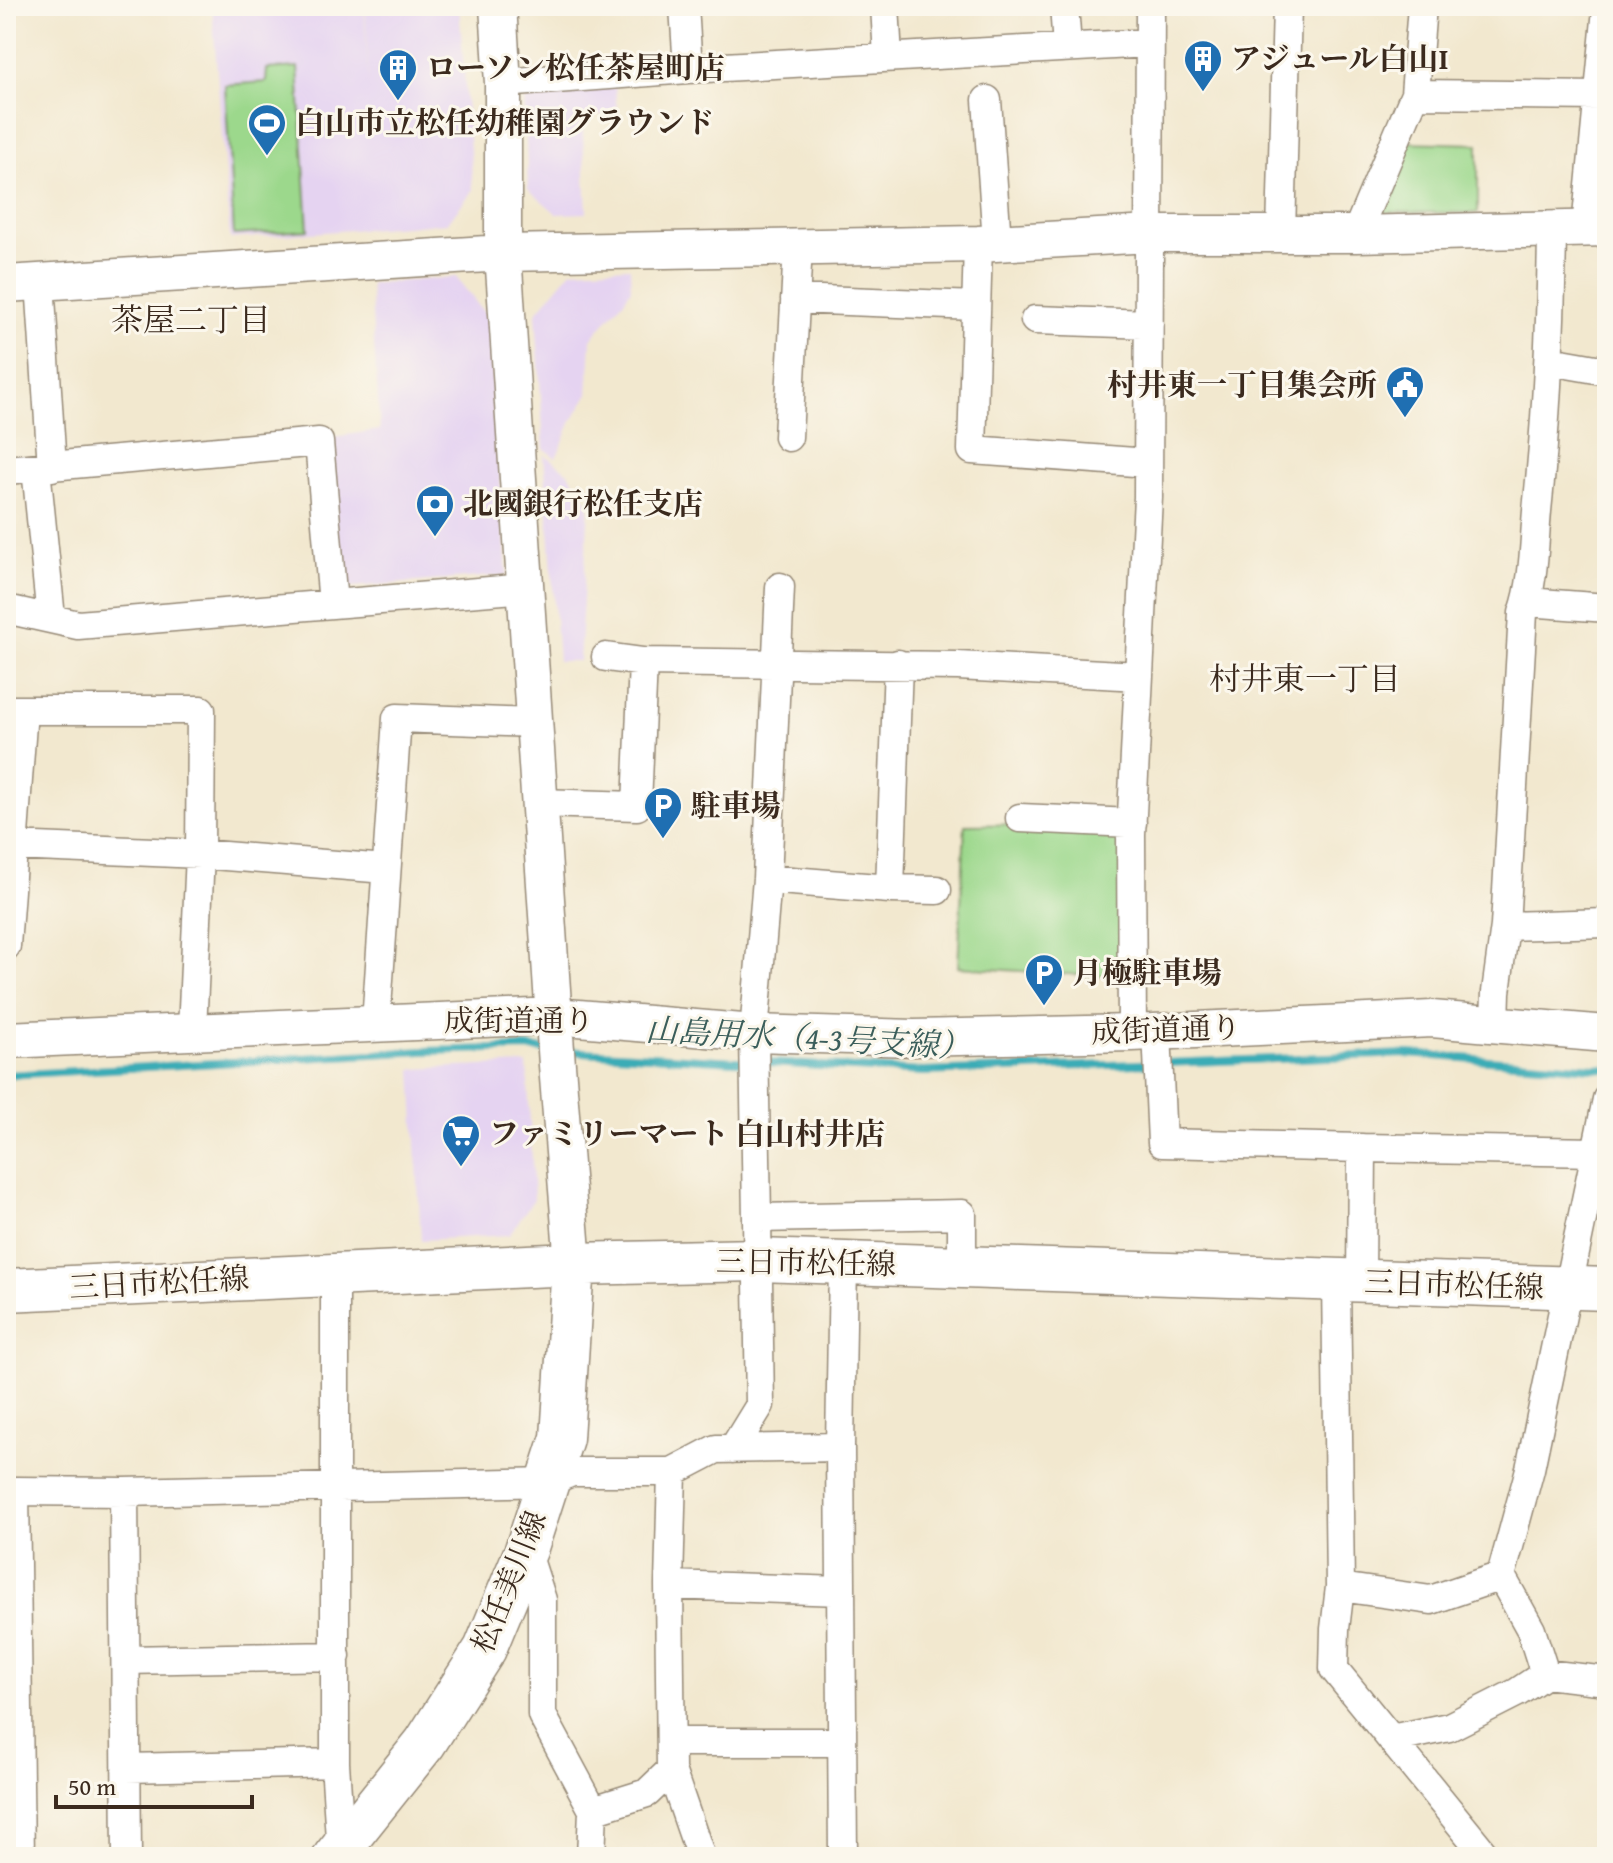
<svg xmlns="http://www.w3.org/2000/svg" width="1613" height="1863" viewBox="0 0 1613 1863" font-family="'Gentium Book Plus','Noto Serif JP',serif">
  <style>
    .built { fill: #e5d3f1 }
    .green { fill: #9cd88c; stroke: #6c8155; stroke-width: 2 }
    .lines { fill: none; stroke-linecap: round; stroke-linejoin: round }
    .stream { stroke: #3bacb6; stroke-width: 8 }
    .minor-casing { stroke: #968976; stroke-width: 31 }
    .tertiary-casing { stroke: #968976; stroke-width: 39 }
    .secondary-casing { stroke: #968976; stroke-width: 45 }
    .minor { stroke: #fff; stroke-width: 28 }
    .tertiary { stroke: #fff; stroke-width: 36 }
    .secondary { stroke: #fff; stroke-width: 42 }
    .labels { text-anchor: middle; stroke-width: 6; stroke-linejoin: round; paint-order: stroke }
    .poi-label { font-size: 30px; font-weight: bold; fill: #3b2a1e; stroke: #fbf7ec; text-anchor: start }
    .street-label { font-size: 30px; fill: #3b2a1e; stroke: #fbf7ec }
    .neighbourhood-label { font-size: 32px; fill: #3b2a1e; stroke: #fbf7ec }
    .water-label { font-size: 32px; font-style: italic; fill: #3b5e5b; stroke: #fbf7ec }
  </style>
  <rect width="100%" height="100%" fill="#fbf7ec"/>
  <filter id="ink" filterUnits="userSpaceOnUse"><feTurbulence type="fractalNoise" baseFrequency=".0125" numOctaves="2"/><feDisplacementMap in="SourceGraphic" scale="16" xChannelSelector="R" yChannelSelector="G"/><feConvolveMatrix kernelMatrix="1 2 1 2 8 2 1 2 1" color-interpolation-filters="sRGB"/></filter>
  <filter id="wash" filterUnits="userSpaceOnUse"><feTurbulence type="fractalNoise" baseFrequency=".006" numOctaves="4" result="noise"/><feDisplacementMap in="SourceGraphic" scale="32" xChannelSelector="R" yChannelSelector="G"/><feGaussianBlur stdDeviation="1.8" result="paint"/><feColorMatrix in="noise" values="0 0 0 0 0 0 0 0 0 0 0 0 0 0 0 0 0 1.4 0 .05"/><feComposite in="paint" operator="in"/></filter>
  <g filter="url(#wash)">
    <rect width="100%" height="100%" fill="#f2e8cf"/>
    <!-- built -->
    <path class="built" d="M212 6H364L369 85 365 6H459L473 190 447 223 230 239Z
      M615 85 617 114 582 116 587 213 557 214 528 189 524 91Z
      M630 267 631 288 625 299 591 339 588 395 572 421 556 458 544 449 536 313 572 270Z
      M456 277 489 319 507 575 339 588 327 438 380 430 370 284Z
      M544 454 568 472 589 505 579 661H558Z
      M527 1064 534 1199 509 1235 421 1240 412 1069Z"/>
    <!-- green -->
    <path class="green" d="M298 67 308 230 234 235 225 85 266 82 267 69Z
      M1404 142 1478 144V213L1374 212Z
      M1126 823 1127 978 958 967 965 825Z"/>
    <g class="lines">
      <!-- stream -->
      <path class="stream" d="M565 1051 923 1072 1408 1054 1607 1069
        M6 1075 424 1051 525 1048 548 1050"/>
    </g>
  </g>
  <g filter="url(#ink)">
    <g class="lines">
      <!-- minor casing -->
      <g class="minor-casing">
        <path id="minor" d="M684 6 688 69
          M885 6 888 57
          M1064 6 1067 47
          M503 83 688 69 1149 43
          M1415 94 1599 96
          M987 100 997 242
          M1586 228 1607 9
          M1281 234 1287 6
          M1356 234 1415 94 1422 6
          M978 244 972 450 1148 463
          M40 282 52 467
          M795 299 976 306
          M1035 320 1149 324
          M1550 361 1607 371
          M788 437 798 246
          M36 468 51 618
          M6 470 319 442 333 604
          M1527 602 1607 608
          M6 609 78 625 526 588
          M606 657 643 662 958 666 1139 676
          M6 710H201L200 854 192 1031
          M539 803 637 806 643 662
          M1020 818 1132 823
          M13 846 200 854 386 869
          M767 879 890 889 898 664
          M890 889 937 890
          M1505 926 1607 923
          M6 946 23 710
          M376 1023 397 718 534 723
          M1495 1024 1496 992 1505 926 1523 613C1534 582 1534 544 1537 511 1547 417 1551 324 1552 230
          M1157 1031 1162 1143 1362 1148
          M1132 1033 1131 834 1148 497 1150 6
          M758 1218 962 1214V1267
          M335 1275V1763L341 1854
          M1336 1281 1340 1587 1335 1629 1334 1669 1487 1857
          M1361 1282 1362 1148 1596 1152
          M733 1449 760 1405 754 1033 767 879 780 587
          M124 1492 127 1857
          M526 1550 542 1600V1715L593 1810 591 1857
          M669 1585 841 1591
          M1340 1587 1431 1600 1501 1576
          M126 1660 336 1656
          M1545 1674 1531 1630 1501 1576 1530 1469 1607 1099
          M1391 1739 1449 1727 1518 1692 1545 1674 1607 1681
          M672 1742H842
          M127 1768 335 1763
          M671 1770 701 1857
          M593 1810 647 1793 671 1770 669 1585 672 1472
          M20 1857 15 1491 124 1492 548 1482 572 1472H672L716 1449 840 1447
          M843 1857 840 1447 843 1263"/>
      </g>
      <!-- tertiary casing -->
      <g class="tertiary-casing">
        <path id="tertiary" d="M498 6 503 83V253L557 1065 573 1264
          M6 284 503 253 978 244 1150 234H1356L1607 228
          M6 1040 555 1016 754 1033 914 1038 1132 1033 1432 1019 1607 1034"/>
      </g>
      <!-- secondary casing -->
      <g class="secondary-casing">
        <path id="secondary" d="M6 1290 573 1264 759 1260 1607 1289
          M334 1857 425 1743 485 1649 526 1550 562 1438 573 1264"/>
      </g>
      <!-- minor -->
      <use href="#minor" class="minor"/>
      <!-- tertiary -->
      <use href="#tertiary" class="tertiary"/>
      <!-- secondary -->
      <use href="#secondary" class="secondary"/>
    </g>
  </g>
  <!-- icons -->
  <defs>
    <g id="building-pin" transform="scale(2)"><path d="M0 17L-7.5 6A9.5 9.5 0 1 1 7.5 6Z" fill="#1f6fb2" stroke="#fbf7ec"/><path d="M-4-6H4V6H1V3H-1V6H-4ZM-2.5-4.3h1.7v1.8h-1.7ZM.8-4.3h1.7v1.8H.8ZM-2.5-1h1.7V.8h-1.7ZM.8-1h1.7V.8H.8Z" fill="#fff"/></g>
    <g id="stadium-pin" transform="scale(2)"><path d="M0 17L-7.5 6A9.5 9.5 0 1 1 7.5 6Z" fill="#1f6fb2" stroke="#fbf7ec"/><path d="M0-5a6.5 5 0 1 0 0 10a6.5 5 0 1 0 0-10ZM-3.5-1.8h7v3.6h-7Z" fill="#fff"/></g>
    <g id="civic-pin" transform="scale(2)"><path d="M0 17L-7.5 6A9.5 9.5 0 1 1 7.5 6Z" fill="#1f6fb2" stroke="#fbf7ec"/><path d="M-.6-6.5H3V-4.5H.6V-3L4-1V1h2V6H-6V1h2V-1L-.6-3ZM-1.2 2.5V6h2.4V2.5Z" fill="#fff"/></g>
    <g id="bank-pin" transform="scale(2)"><path d="M0 17L-7.5 6A9.5 9.5 0 1 1 7.5 6Z" fill="#1f6fb2" stroke="#fbf7ec"/><path d="M-6-4H6V4H-6ZM0-2.3a2.3 2.3 0 1 0 0 4.6a2.3 2.3 0 1 0 0-4.6Z" fill="#fff"/></g>
    <g id="parking-pin" transform="scale(2)"><path d="M0 17L-7.5 6A9.5 9.5 0 1 1 7.5 6Z" fill="#1f6fb2" stroke="#fbf7ec"/><path d="M-3.5-5.5H1a3.5 3.5 0 0 1 0 7H-1V5.5H-3.5ZM-1-3.4V-.6H.8a1.4 1.4 0 0 0 0-2.8Z" fill="#fff"/></g>
    <g id="supermarket-pin" transform="scale(2)"><path d="M0 17L-7.5 6A9.5 9.5 0 1 1 7.5 6Z" fill="#1f6fb2" stroke="#fbf7ec"/><path d="M-6-5.5h2.5l.6 2H6L4.5 2H-2.5L-4.4-4H-6ZM-1.5 3.2a1.3 1.3 0 1 0 .1 0ZM3 3.2a1.3 1.3 0 1 0 .1 0Z" fill="#fff"/></g>
  </defs>
  <g fill-rule="evenodd">
    <use href="#building-pin" x="1203" y="59"/>
    <use href="#building-pin" x="398" y="68"/>
    <use href="#stadium-pin" x="267" y="123"/>
    <use href="#civic-pin" x="1405" y="385"/>
    <use href="#bank-pin" x="435" y="504"/>
    <use href="#parking-pin" x="663" y="806"/>
    <use href="#parking-pin" x="1044" y="973"/>
    <use href="#supermarket-pin" x="461" y="1134"/>
  </g>
  <g class="labels">
    <!-- poi labels -->
    <g class="poi-label">
      <text x="1231" y="69">アジュール白山Ⅰ</text>
      <text x="426" y="78">ローソン松任茶屋町店</text>
      <text x="295" y="133">白山市立松任幼稚園グラウンド</text>
      <text x="1377" y="395" text-anchor="end">村井東一丁目集会所</text>
      <text x="463" y="514">北國銀行松任支店</text>
      <text x="691" y="816">駐車場</text>
      <text x="1072" y="983">月極駐車場</text>
      <text x="489" y="1144">ファミリーマート 白山村井店</text>
    </g>
    <!-- street labels -->
    <g class="street-label">
      <text x="519" y="1031">成街道通り</text>
      <text transform="translate(1166 1030) rotate(-2)" y="10">成街道通り</text>
      <text transform="translate(806 1263) rotate(1)" y="10">三日市松任線</text>
      <text transform="translate(159 1283) rotate(-3)" y="10">三日市松任線</text>
      <text transform="translate(1454 1285) rotate(2)" y="10">三日市松任線</text>
      <text transform="translate(509 1582) rotate(-68)" y="10">松任美川線</text>
    </g>
    <!-- neighbourhood labels -->
    <g class="neighbourhood-label">
      <text x="191" y="331">茶屋二丁目</text>
      <text x="1305" y="690">村井東一丁目</text>
    </g>
    <!-- water labels -->
    <g class="water-label">
      <text transform="translate(808 1038) rotate(3)" y="11">山島用水（4-3号支線）</text>
    </g>
  </g>
  <!-- margin -->
  <rect width="1613" height="1863" fill="none" stroke="#fbf7ec" stroke-width="32"/>
  <!-- scale -->
  <path d="M56 1795v12h196v-12" fill="none" stroke="#3b2a1e" stroke-width="4"/>
  <text x="68" y="1795" font-size="24" fill="#3b2a1e" stroke="#fbf7ec" stroke-width="6" paint-order="stroke">50 m</text>
</svg>
